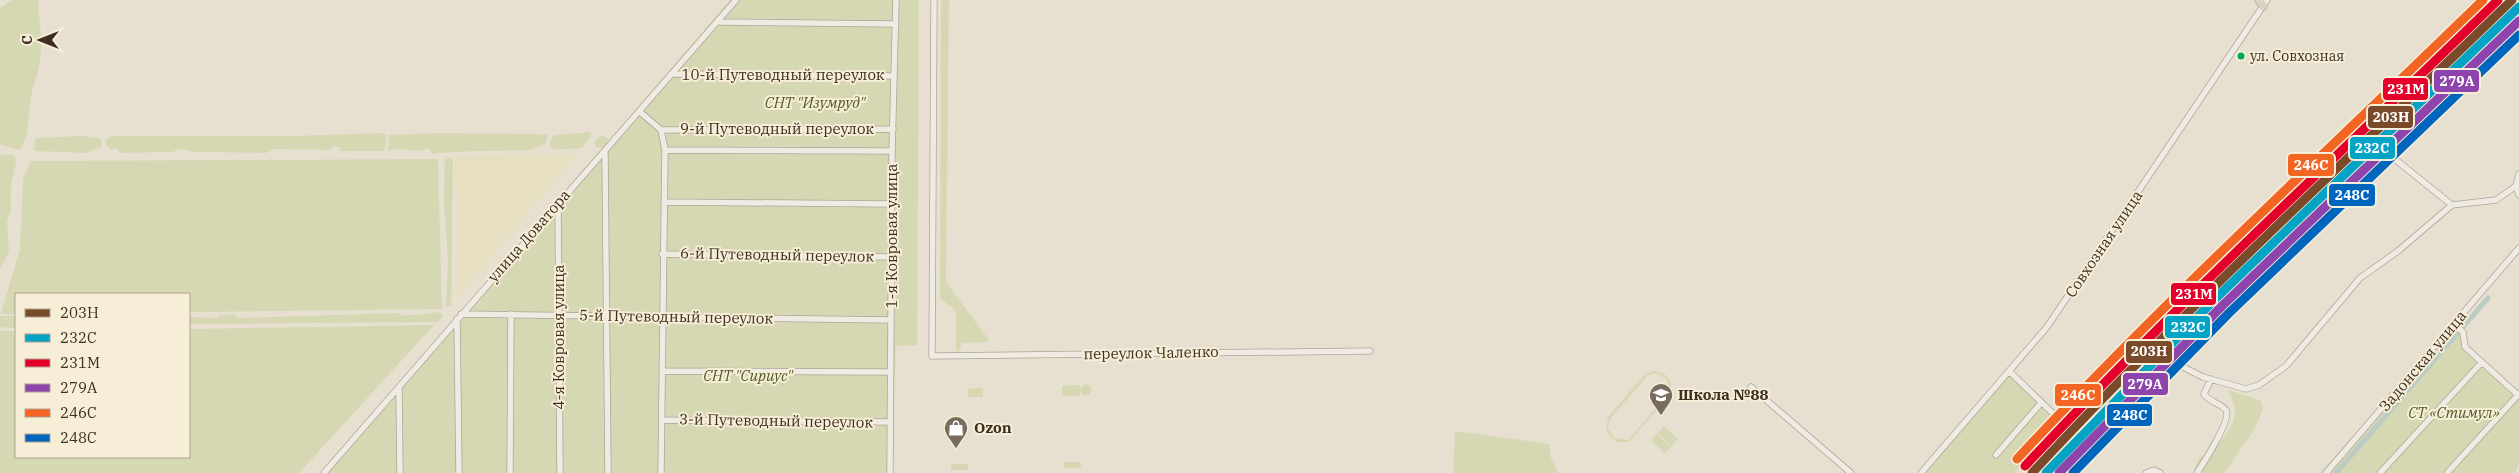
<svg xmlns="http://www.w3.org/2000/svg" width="2519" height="473" viewBox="0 0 2519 473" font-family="'IBM Plex Serif',serif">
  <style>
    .farmland { fill: #e6dfc2 }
    .green { fill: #d6d7b3; fill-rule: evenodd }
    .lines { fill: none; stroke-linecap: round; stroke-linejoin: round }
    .canal { stroke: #bcccc2; stroke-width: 5 }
    .minor-casing { stroke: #ada599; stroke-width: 7 }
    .highway-casing { stroke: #928b80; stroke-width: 9 }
    .minor { stroke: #efebe3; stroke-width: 5.5 }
    .highway { stroke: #dad1c2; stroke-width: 8 }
    .rail-1-casing { stroke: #f7eed8; stroke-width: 12 }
    .rail-2-casing { stroke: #f7eed8; stroke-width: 12 }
    .rail-3-casing { stroke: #f7eed8; stroke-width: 12 }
    .rail-4-casing { stroke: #f7eed8; stroke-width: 12 }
    .rail-5-casing { stroke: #f7eed8; stroke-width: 12 }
    .rail-6-casing { stroke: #f7eed8; stroke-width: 12 }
    .rail-1 { stroke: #7a4b2a; stroke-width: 9 }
    .rail-2 { stroke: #03a3c5; stroke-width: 9 }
    .rail-3 { stroke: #e4002b; stroke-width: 9 }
    .rail-4 { stroke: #8e44ad; stroke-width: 9 }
    .rail-5 { stroke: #f26522; stroke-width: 9 }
    .rail-6 { stroke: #0065bd; stroke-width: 9 }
    .bus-dot { fill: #00a651; stroke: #f7eed8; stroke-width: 2 }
    .labels { text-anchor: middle; stroke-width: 4; stroke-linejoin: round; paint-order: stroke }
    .bus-label { font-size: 14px; fill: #3d2e20; stroke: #f7eed8; text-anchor: start }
    .street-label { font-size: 15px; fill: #3d2e20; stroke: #f7eed8 }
    .park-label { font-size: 15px; font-style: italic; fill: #4d5a26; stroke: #f7eed8 }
    .poi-label { font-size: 15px; font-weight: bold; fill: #3d2e20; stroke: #f7eed8; text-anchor: start }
    .line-badge { stroke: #f7eed8; stroke-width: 2 }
    .badge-label { font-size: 14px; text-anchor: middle; font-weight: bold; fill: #fff }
  </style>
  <rect width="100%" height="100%" fill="#e7e0d1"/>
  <!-- farmland -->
  <path class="farmland" d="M579 153 456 300 455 156Z"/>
  <!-- green -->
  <path class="green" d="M12 0H38C39 20 43 39 40 59 39 73 32 87 30 101 28 119 30 135 20 150L0 145V8Z
    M730 0H919L917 345 896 346 892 473H324L602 148 596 147 594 142 601 135 608 138 607 143Z
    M941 0H949L946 282 989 340 988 342 962 343 958 352 956 350V311L940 298Z
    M591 132V136L582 148 552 150 549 144 554 135Z
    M383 133 387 137 384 151H340V147L332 146 331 150 274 149 266 153 193 152 182 149 171 152 119 153 117 148 111 150 107 146 105 141 112 136H294Z
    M439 133 534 134 548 135 545 145C538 145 534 150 527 150 495 151 464 150 432 154L429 148C416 154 402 146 389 151L388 149 389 135Z
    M83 136 101 139V148L92 150 87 153 36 151 34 149 36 138Z
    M0 154 14 155 16 162 11 186V211L7 221 9 251 0 269V279Z
    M445 158 453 159 451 306 446 307 448 263 444 201Z
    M438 159 442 309 189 312V294H16V314H1L20 249 23 179 31 161Z
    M441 312 443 317 437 322 189 324V317L217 318 220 315 235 314 238 318 399 313 403 316Z
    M0 316H16V328L0 327Z
    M2454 323 2463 329 2464 342 2516 391 2519 390V463L2515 473H2320Z
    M434 325 299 473H0V331H16V457H189V329Z
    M1654 371C1667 372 1674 381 1671 394L1629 442H1616L1606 432 1608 417 1646 373ZM1657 373 1667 379 1669 393 1628 440 1614 438 1608 428 1610 419 1648 375Z
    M2011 374 2061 420 2014 473H1924Z
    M1080.5 390a5.5 5.5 0 1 1 11 0a5.5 5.5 0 1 1-11 0Z
    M1080 385V396H1062V386Z
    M983 388V397H968L967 389Z
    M2228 390 2260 400 2263 409 2254 430 2224 473H2193L2199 458C2215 451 2237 427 2235 408 2234 403 2230 396 2228 390Z
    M1664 426 1678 439 1671 446 1658 433Z
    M1455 431 1549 444 1551 458 1558 473H1453Z
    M1657 434 1671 447 1664 453 1651 440Z
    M1063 462H1081V468H1064Z
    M951 464H968V470H951Z"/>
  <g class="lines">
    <!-- canal -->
    <path class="canal" d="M2336 473 2488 298"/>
    <!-- minor casing -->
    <g class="minor-casing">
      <path id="minor" d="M934 0 932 356 1370 351
        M720 22 896 24
        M673 74 894 76
        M640 112 661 130 665 150 661 473
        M661 130 893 129
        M665 150 892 151
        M605 153 608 473
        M2516 186 2519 195
        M558 202 560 473
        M664 202 892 204
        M662 254 892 257
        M461 314 891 320
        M457 319 459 473
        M2453 324 2463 332 2465 347 2518 395
        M2163 357 2203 377 2246 389 2259 385 2286 366 2360 278 2398 251 2452 205 2496 200 2516 186 2519 174
        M663 371 891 372
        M2010 372 2065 425
        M399 387 400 473
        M1751 387 1851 473
        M663 420 890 422
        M1996 455 2041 403
        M324 473 736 0
        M510 473 511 314
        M890 473 892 151 896 0
        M1921 473 2047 327 2267 0
        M2051 473 2066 450 2092 421 2163 357 2187 325 2234 286 2375 148H2381L2452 205
        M2146 473 2154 470 2160 473
        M2197 473C2203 464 2232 419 2226 410 2220 403 2209 402 2204 394L2211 379
        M2326 473 2519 248
        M2380 473 2482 362
        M2447 473 2519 394"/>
    </g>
    <!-- highway casing -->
    <g class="highway-casing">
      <path id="highway" d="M2259 0 2263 6"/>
    </g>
    <!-- minor -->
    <use href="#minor" class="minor"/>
    <!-- highway -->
    <use href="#highway" class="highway"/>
    <!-- rail-1 casing -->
    <g class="rail-1-casing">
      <path id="rail-1" d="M2032 473C2185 308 2351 157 2512 0"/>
    </g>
    <!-- rail-2 casing -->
    <g class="rail-2-casing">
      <path id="rail-2" d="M2046 473 2215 299 2519 7"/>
    </g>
    <!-- rail-3 casing -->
    <g class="rail-3-casing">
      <path id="rail-3" d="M2025 466C2176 304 2339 155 2498 0"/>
    </g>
    <!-- rail-4 casing -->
    <g class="rail-4-casing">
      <path id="rail-4" d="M2059 473 2222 306 2519 21"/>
    </g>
    <!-- rail-5 casing -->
    <g class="rail-5-casing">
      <path id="rail-5" d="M2017 459C2166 299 2327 152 2483 0"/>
    </g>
    <!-- rail-6 casing -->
    <g class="rail-6-casing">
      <path id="rail-6" d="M2073 473 2229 313 2519 35"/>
    </g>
    <!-- rail-1 -->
    <use href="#rail-1" class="rail-1"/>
    <!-- rail-2 -->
    <use href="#rail-2" class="rail-2"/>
    <!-- rail-3 -->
    <use href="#rail-3" class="rail-3"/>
    <!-- rail-4 -->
    <use href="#rail-4" class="rail-4"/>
    <!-- rail-5 -->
    <use href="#rail-5" class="rail-5"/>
    <!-- rail-6 -->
    <use href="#rail-6" class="rail-6"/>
  </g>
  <!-- icons -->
  <defs>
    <g id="school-pin" transform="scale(1.25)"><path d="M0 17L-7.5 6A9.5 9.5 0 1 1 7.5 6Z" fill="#786c5e" stroke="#f7eed8"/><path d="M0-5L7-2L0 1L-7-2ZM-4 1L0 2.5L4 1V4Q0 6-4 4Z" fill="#fff"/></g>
    <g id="shop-pin" transform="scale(1.25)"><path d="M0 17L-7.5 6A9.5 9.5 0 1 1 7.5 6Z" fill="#786c5e" stroke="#f7eed8"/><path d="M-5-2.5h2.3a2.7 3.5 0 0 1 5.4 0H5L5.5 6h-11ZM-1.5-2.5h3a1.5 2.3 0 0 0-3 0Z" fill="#fff"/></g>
  </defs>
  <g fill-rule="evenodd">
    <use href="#school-pin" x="1661" y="395"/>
    <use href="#shop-pin" x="956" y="428"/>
  </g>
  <!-- markers -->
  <circle class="bus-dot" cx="2241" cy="56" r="4.5"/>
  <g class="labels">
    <!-- bus labels -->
    <g class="bus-label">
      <text x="2250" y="61">ул. Совхозная</text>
    </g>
    <!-- street labels -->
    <g class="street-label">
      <text x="783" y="80">10-й Путеводный переулок</text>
      <text x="777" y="134">9-й Путеводный переулок</text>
      <text transform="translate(529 236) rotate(-49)" y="5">улица Доватора</text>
      <text transform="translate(892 236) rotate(-90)" y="5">1-я Ковровая улица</text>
      <text transform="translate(2104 244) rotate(-56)" y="5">Совхозная улица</text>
      <text transform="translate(777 255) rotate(1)" y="5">6-й Путеводный переулок</text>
      <text transform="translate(676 317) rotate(1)" y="5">5-й Путеводный переулок</text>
      <text transform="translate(559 337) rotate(-90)" y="5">4-я Ковровая улица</text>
      <text transform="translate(1151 353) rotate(-1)" y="5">переулок Чаленко</text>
      <text transform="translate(2423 361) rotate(-50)" y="5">Задонская улица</text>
      <text transform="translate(776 421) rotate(1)" y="5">3-й Путеводный переулок</text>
    </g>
    <!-- park labels -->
    <g class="park-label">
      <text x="815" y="108">СНТ "Изумруд"</text>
      <text x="748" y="381">СНТ "Сириус"</text>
      <text x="2454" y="418">СТ «Стимул»</text>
    </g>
    <!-- poi labels -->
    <g class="poi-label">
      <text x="1678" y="400">Школа №88</text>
      <text x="974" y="433">Ozon</text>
    </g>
  </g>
  <g class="line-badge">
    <rect x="2433" y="69" width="47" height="24" rx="5" fill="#8e44ad"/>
    <rect x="2382" y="77" width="47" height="24" rx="5" fill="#e4002b"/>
    <rect x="2367" y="105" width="47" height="24" rx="5" fill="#7a4b2a"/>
    <rect x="2349" y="136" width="47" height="24" rx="5" fill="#03a3c5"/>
    <rect x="2287" y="153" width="48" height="24" rx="5" fill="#f26522"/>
    <rect x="2328" y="183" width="48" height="24" rx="5" fill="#0065bd"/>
    <rect x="2170" y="282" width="47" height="24" rx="5" fill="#e4002b"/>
    <rect x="2164" y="315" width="47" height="24" rx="5" fill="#03a3c5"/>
    <rect x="2125" y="340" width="48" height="24" rx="5" fill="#7a4b2a"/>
    <rect x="2122" y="372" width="47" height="24" rx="5" fill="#8e44ad"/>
    <rect x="2054" y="383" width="48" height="24" rx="5" fill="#f26522"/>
    <rect x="2106" y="403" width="47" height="24" rx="5" fill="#0065bd"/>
  </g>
  <g class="badge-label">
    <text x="2457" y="86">279А</text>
    <text x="2406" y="94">231М</text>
    <text x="2391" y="122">203Н</text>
    <text x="2372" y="153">232C</text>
    <text x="2311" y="170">246С</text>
    <text x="2352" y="200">248С</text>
    <text x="2194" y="299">231М</text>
    <text x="2188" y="332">232C</text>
    <text x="2149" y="356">203Н</text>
    <text x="2145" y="389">279А</text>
    <text x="2078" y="400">246С</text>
    <text x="2130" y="420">248С</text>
  </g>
  <!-- legend -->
  <rect x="15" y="293" width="175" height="165" fill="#f7eed8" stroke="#ada18e"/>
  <rect x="25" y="309" width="25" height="8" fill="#7a4b2a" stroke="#ada18e"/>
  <text x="60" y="318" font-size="15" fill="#3d2e20">203Н</text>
  <rect x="25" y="334" width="25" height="8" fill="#03a3c5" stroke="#ada18e"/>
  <text x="60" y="343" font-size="15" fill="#3d2e20">232C</text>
  <rect x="25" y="359" width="25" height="8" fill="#e4002b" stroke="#ada18e"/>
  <text x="60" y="368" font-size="15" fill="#3d2e20">231М</text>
  <rect x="25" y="384" width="25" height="8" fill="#8e44ad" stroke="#ada18e"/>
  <text x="60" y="393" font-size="15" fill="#3d2e20">279А</text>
  <rect x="25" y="409" width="25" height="8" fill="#f26522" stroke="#ada18e"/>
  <text x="60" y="418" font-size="15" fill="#3d2e20">246С</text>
  <rect x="25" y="434" width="25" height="8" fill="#0065bd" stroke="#ada18e"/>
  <text x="60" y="443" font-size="15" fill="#3d2e20">248С</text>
  <!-- north arrow -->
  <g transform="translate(40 40) rotate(270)" stroke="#f7eed8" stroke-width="4" paint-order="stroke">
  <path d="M0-4L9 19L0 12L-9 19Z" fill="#3d2e20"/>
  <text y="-8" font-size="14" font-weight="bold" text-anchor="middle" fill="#3d2e20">С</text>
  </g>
</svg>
